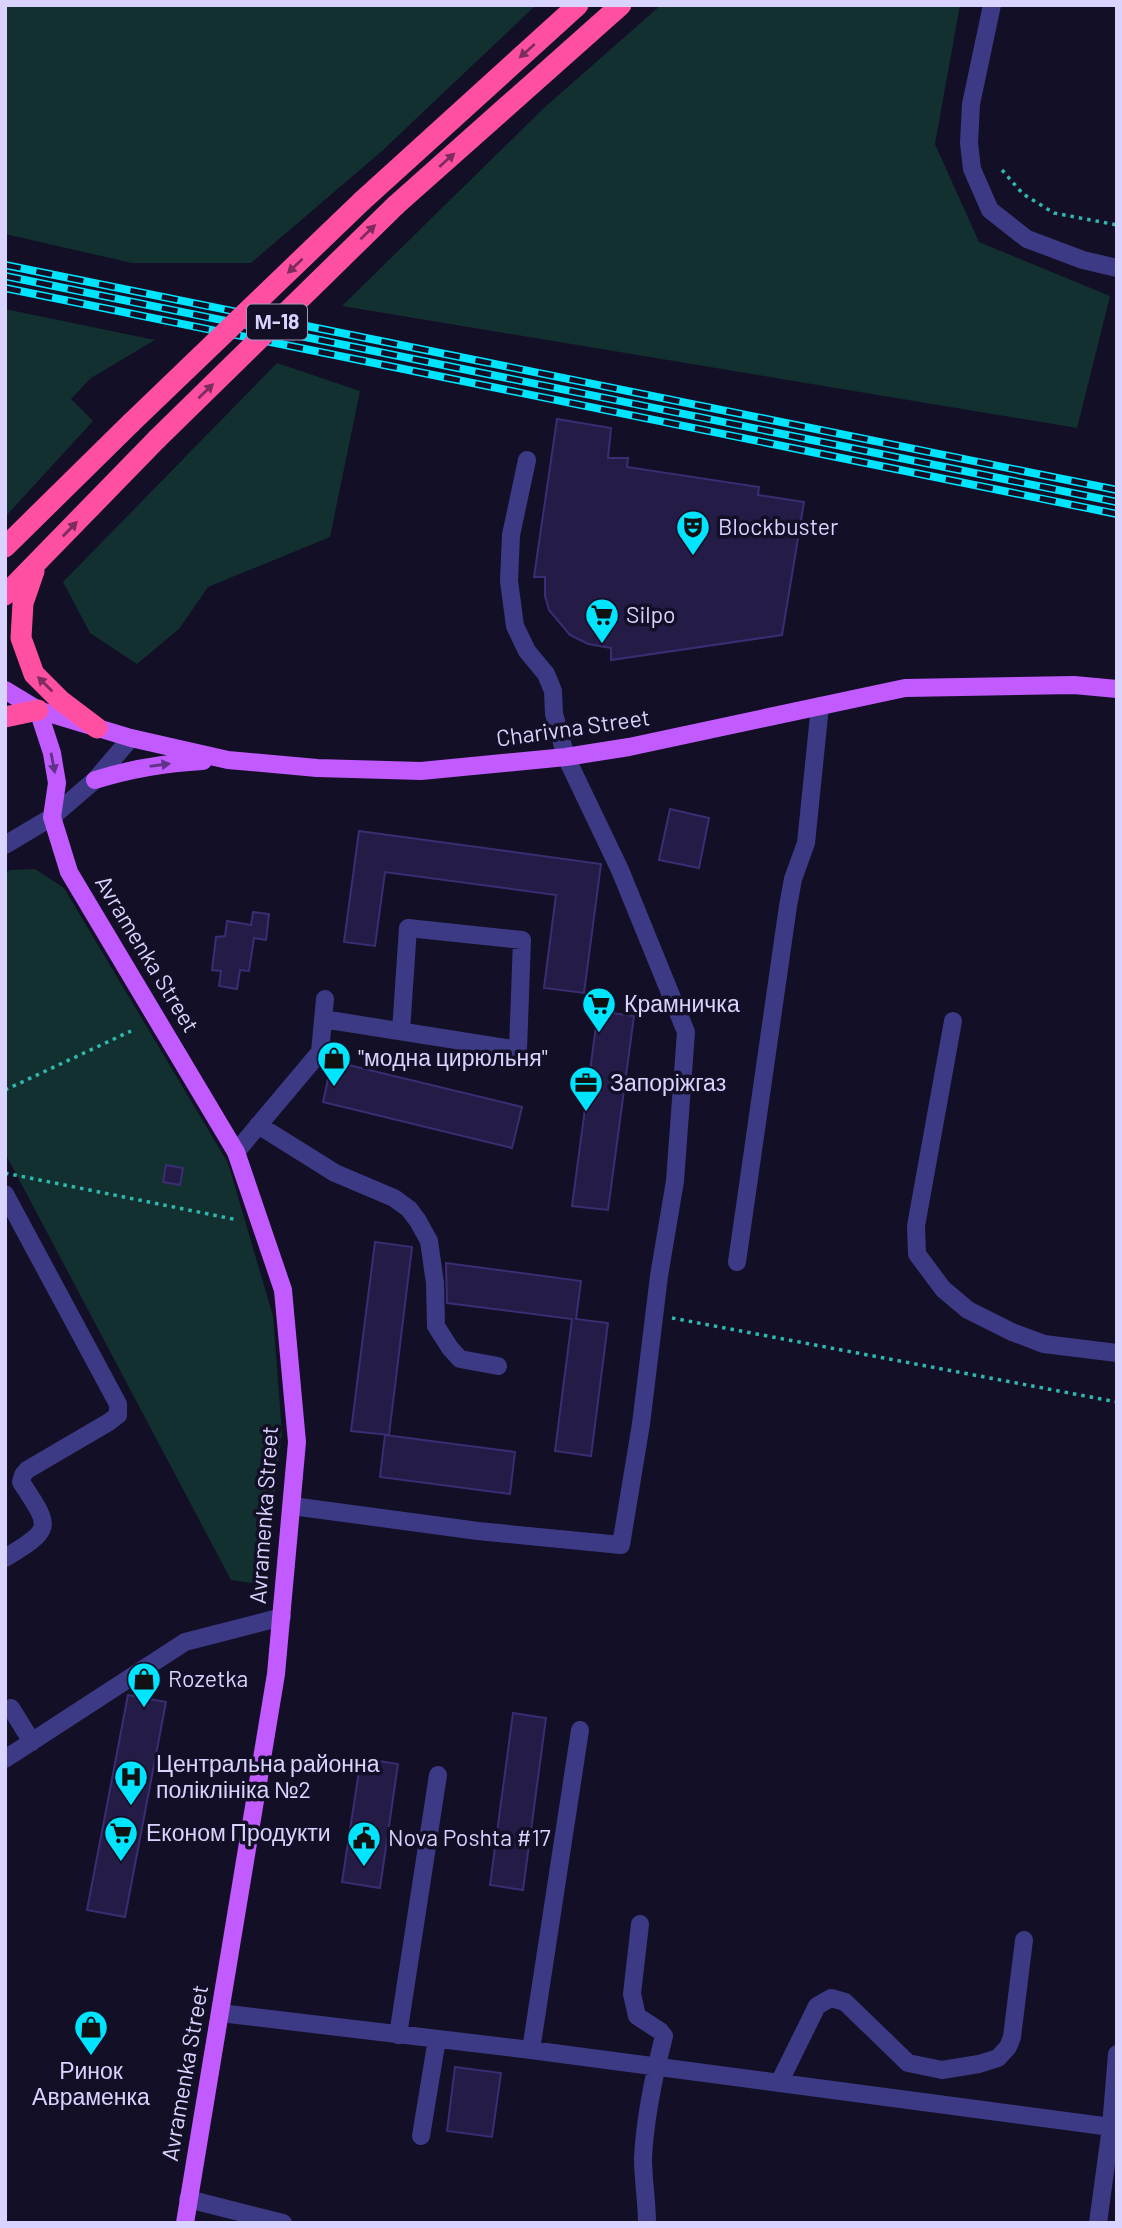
<svg xmlns="http://www.w3.org/2000/svg" width="1122" height="2228" viewBox="0 0 1122 2228" font-family="Barlow,sans-serif">
  <style>
    .green { fill: #12302f }
    .building { fill: #241b47; stroke: #3b2d73; stroke-width: 2 }
    .lines { fill: none; stroke-linecap: round; stroke-linejoin: round }
    .path { stroke: #2fb8b0; stroke-width: 3.5; stroke-dasharray: 3.5 5; stroke-linecap: butt }
    .minor { stroke: #3d3a85; stroke-width: 18 }
    .major { stroke: #c25bff; stroke-width: 18 }
    .highway { stroke: #ff4fa3; stroke-width: 21 }
    .rail-casing { stroke: #00e5ff; stroke-width: 8 }
    .rail { stroke: #130f26; stroke-width: 5; stroke-dasharray: 16; stroke-linecap: butt }
    .highway-bridge { stroke: #ff4fa3; stroke-width: 21 }
    .oneway { fill: #7d2c5e }
    .oneway2 { fill: #623188 }
    .labels { text-anchor: middle; stroke-width: 7; stroke-linejoin: round; paint-order: stroke }
    .shield { fill: #130f26; stroke: #9e99be; stroke-width: 2 }
    .shield-label { font-size: 21px; font-weight: bold; fill: #d9d4ff }
    .poi-label { font-size: 23px; fill: #d9d4ff; stroke: #130f26; text-anchor: start }
    .street-label { font-size: 23px; fill: #d9d4ff; stroke: #130f26 }
  </style>
  <rect width="100%" height="100%" fill="#130f26"/>
  <!-- green -->
  <path class="green" d="M5 5H536L382 151 251 263H132L5 234Z
    M661 5H960L935 144 979 242 1110 296 1077 428 342 306 545 107Z
    M5 309 155 340 91 378 71 399 93 421 5 517Z
    M277 363 360 391 330 537 208 587 179 629 137 664 90 633 63 582Z
    M35 869 64 888 228 1163 273 1316 282 1433 264 1585 231 1580 5 1153V873L10 870Z"/>
  <!-- building -->
  <path class="building" d="M557 419 611 428 608 458H628L627 467 759 487 758 495 804 502 782 635 611 660V648L588 644 570 635 549 610 545 596V577H534Z
    M670 809 709 818 699 868 659 860Z
    M359 831 601 864 584 993 544 988 556 895 385 872 375 946 344 942Z
    M253 912 269 914 266 940 254 938 249 971 240 970 237 989 219 986 221 971 212 970 216 937 225 936 227 921 251 925Z
    M598 1011 634 1016 608 1210 572 1206Z
    M332 1061 522 1107 512 1148 323 1102Z
    M166 1165 183 1168 180 1185 163 1182Z
    M375 1242 412 1247 389 1435 351 1431Z
    M446 1263 581 1281 576 1319 608 1323 591 1456 555 1451 572 1319 447 1303Z
    M385 1435 515 1452 510 1494 380 1477Z
    M128 1695 166 1702 125 1917 87 1910Z
    M513 1713 546 1718 523 1890 490 1885Z
    M361 1758 398 1764 380 1888 342 1882Z
    M455 2067 501 2073 492 2137 447 2131Z"/>
  <g class="lines">
    <!-- path -->
    <path class="path" d="M1002 170 1023 194 1054 213 1117 225
      M5 1090 131 1031
      M5 1173 238 1220
      M672 1318 1117 1402"/>
    <!-- minor -->
    <path class="minor" d="M992 5 971 104 969 143 972 169 990 210 1027 239 1083 260 1117 268
      M5 845 52 817 95 780 131 738
      M323 1019 518 1050 522 940 408 928 401 1031
      M953 1021 916 1226 917 1254 943 1289 968 1310 1012 1332 1044 1344 1117 1353
      M258 1125 335 1173 394 1198 409 1209 418 1221 429 1241 435 1283 436 1326 450 1348 460 1359 498 1366
      M236 1152 320 1052 325 999
      M5 1194 118 1404V1415L109 1422 27 1470 23 1475 21 1482C51 1528 54 1528 5 1558
      M737 1262 788 906 793 879 806 843 820 706
      M292 1506 478 1531 621 1545 641 1424 659 1276 675 1181 686 1032 620 870 566 757 554 714 553 691 546 674 527 651 515 626 509 581 511 535 527 460
      M11 1708 32 1742
      M5 1759 185 1642 282 1617
      M640 1924 632 1994 637 2016 660 2031 664 2036C654 2075 645 2117 643 2158 643 2180 647 2201 647 2223
      M220 2013 531 2050 1111 2127
      M398 2035 438 1775
      M531 2050 580 1730
      M779 2083 817 2006 831 1998 845 2002 908 2063 942 2070 979 2064 998 2058 1008 2047 1012 2037 1024 1940
      M421 2136 437 2039
      M188 2199 283 2223
      M1098 2223 1111 2127 1117 2054"/>
    <!-- major -->
    <path class="major" d="M5 690 38 710 131 738 228 760 317 768 421 771 566 757 629 747 905 688 1074 685 1117 689
      M38 710 52 753 57 783 52 817 69 872 236 1152 283 1290 297 1442 276 1674 185 2223
      M95 780C130 769 166 763 203 761"/>
    <!-- highway -->
    <path class="highway" d="M362 201 578 5
      M396 205 621 5
      M5 547 131 423
      M34 571 23 603 21 638 34 674 60 700 97 728
      M5 595 157 439
      M5 717 38 710"/>
    <!-- rail casing -->
    <g class="rail-casing">
      <path id="rail" d="M5 265 1117 490
        M5 276 1117 502
        M5 288 1117 514"/>
    </g>
    <!-- rail -->
    <use href="#rail" class="rail"/>
    <!-- highway-bridge -->
    <path class="highway-bridge" d="M131 423 362 201
      M157 439 396 205"/>
  </g>
  <!-- one-way arrows -->
  <defs><path id="oneway-solid" d="M-6-.8H1V-3.2L6.5 0L1 3.2V.8H-6Z" transform="scale(1.75)"/></defs>
  <g class="oneway">
    <use href="#oneway-solid" transform="translate(527 51) rotate(138)"/>
    <use href="#oneway-solid" transform="translate(447 160) rotate(-42)"/>
    <use href="#oneway-solid" transform="translate(368 232) rotate(-44)"/>
    <use href="#oneway-solid" transform="translate(295 266) rotate(136)"/>
    <use href="#oneway-solid" transform="translate(206 391) rotate(-44)"/>
    <use href="#oneway-solid" transform="translate(70 529) rotate(-46)"/>
    <use href="#oneway-solid" transform="translate(45 684) rotate(-135)"/>
  </g>
  <g class="oneway2">
    <use href="#oneway-solid" transform="translate(53 763) rotate(79)"/>
    <use href="#oneway-solid" transform="translate(160 765) rotate(-8)"/>
  </g>
  <!-- icons -->
  <defs>
    <g id="theatre-pin" transform="scale(1.75)"><path d="M0 17L-7.5 6A9.5 9.5 0 1 1 7.5 6Z" fill="#00e5ff" stroke="#130f26"/><path d="M-5-5.5Q0-4 5-5.5V0Q5 5 0 6Q-5 5-5 0ZM-3.3-2.5H-1v1.5H-3.3ZM1-2.5H3.3v1.5H1ZM-2.8 1Q0 5.5 2.8 1Z" fill="#111"/></g>
    <g id="supermarket-pin" transform="scale(1.75)"><path d="M0 17L-7.5 6A9.5 9.5 0 1 1 7.5 6Z" fill="#00e5ff" stroke="#130f26"/><path d="M-6-5.5h2.5l.6 2H6L4.5 2H-2.5L-4.4-4H-6ZM-1.5 3.2a1.3 1.3 0 1 0 .1 0ZM3 3.2a1.3 1.3 0 1 0 .1 0Z" fill="#111"/></g>
    <g id="shop-pin" transform="scale(1.75)"><path d="M0 17L-7.5 6A9.5 9.5 0 1 1 7.5 6Z" fill="#00e5ff" stroke="#130f26"/><path d="M-5-2.5h2.3a2.7 3.5 0 0 1 5.4 0H5L5.5 6h-11ZM-1.5-2.5h3a1.5 2.3 0 0 0-3 0Z" fill="#111"/></g>
    <g id="office-pin" transform="scale(1.75)"><path d="M0 17L-7.5 6A9.5 9.5 0 1 1 7.5 6Z" fill="#00e5ff" stroke="#130f26"/><path d="M-6-3h4V-5.5h4V-3h4V5H-6ZM-1-4.5V-3h2v-1.5ZM-6 0V1H6V0Z" fill="#111"/></g>
    <g id="hospital-pin" transform="scale(1.75)"><path d="M0 17L-7.5 6A9.5 9.5 0 1 1 7.5 6Z" fill="#00e5ff" stroke="#130f26"/><path d="M-5-5h3v3.5h4V-5h3V5h-3V1.5h-4V5h-3Z" fill="#111"/></g>
    <g id="civic-pin" transform="scale(1.75)"><path d="M0 17L-7.5 6A9.5 9.5 0 1 1 7.5 6Z" fill="#00e5ff" stroke="#130f26"/><path d="M-.6-6.5H3V-4.5H.6V-3L4-1V1h2V6H-6V1h2V-1L-.6-3ZM-1.2 2.5V6h2.4V2.5Z" fill="#111"/></g>
  </defs>
  <g fill-rule="evenodd">
    <use href="#theatre-pin" x="693" y="527"/>
    <use href="#supermarket-pin" x="602" y="615"/>
    <use href="#supermarket-pin" x="599" y="1004"/>
    <use href="#shop-pin" x="334" y="1058"/>
    <use href="#office-pin" x="586" y="1083"/>
    <use href="#shop-pin" x="144" y="1679"/>
    <use href="#hospital-pin" x="131" y="1777"/>
    <use href="#supermarket-pin" x="121" y="1833"/>
    <use href="#civic-pin" x="364" y="1838"/>
    <use href="#shop-pin" x="91" y="2027"/>
  </g>
  <g class="labels">
    <!-- shield labels -->
    <rect class="shield" x="247" y="304.5" width="60" height="35" rx="5"/>
    <g class="shield-label">
      <text x="277" y="329">М-18</text>
    </g>
    <!-- poi labels -->
    <g class="poi-label">
      <text x="718" y="535">Blockbuster</text>
      <text x="626" y="623">Silpo</text>
      <text x="624" y="1012">Крамничка</text>
      <text x="358" y="1066">"модна цирюльня"</text>
      <text x="610" y="1091">Запоріжгаз</text>
      <text x="168" y="1687">Rozetka</text>
      <text x="156" y="1772">Центральна районна<tspan x="156" dy="26">поліклініка №2</tspan></text>
      <text x="146" y="1841">Економ Продукти</text>
      <text x="388" y="1846">Nova Poshta #17</text>
      <text x="91" y="2079" text-anchor="middle">Ринок<tspan x="91" dy="26">Авраменка</tspan></text>
    </g>
    <!-- street labels -->
    <g class="street-label">
      <text transform="translate(573 728) rotate(-8)" y="8">Charivna Street</text>
      <text transform="translate(147 954) rotate(59)" y="8">Avramenka Street</text>
      <text transform="translate(264 1515) rotate(-86)" y="8">Avramenka Street</text>
      <text transform="translate(185 2073) rotate(-80)" y="8">Avramenka Street</text>
    </g>
  </g>
  <!-- border -->
  <rect width="1122" height="2228" fill="none" stroke="#d9d4ff" stroke-width="14"/>
</svg>
